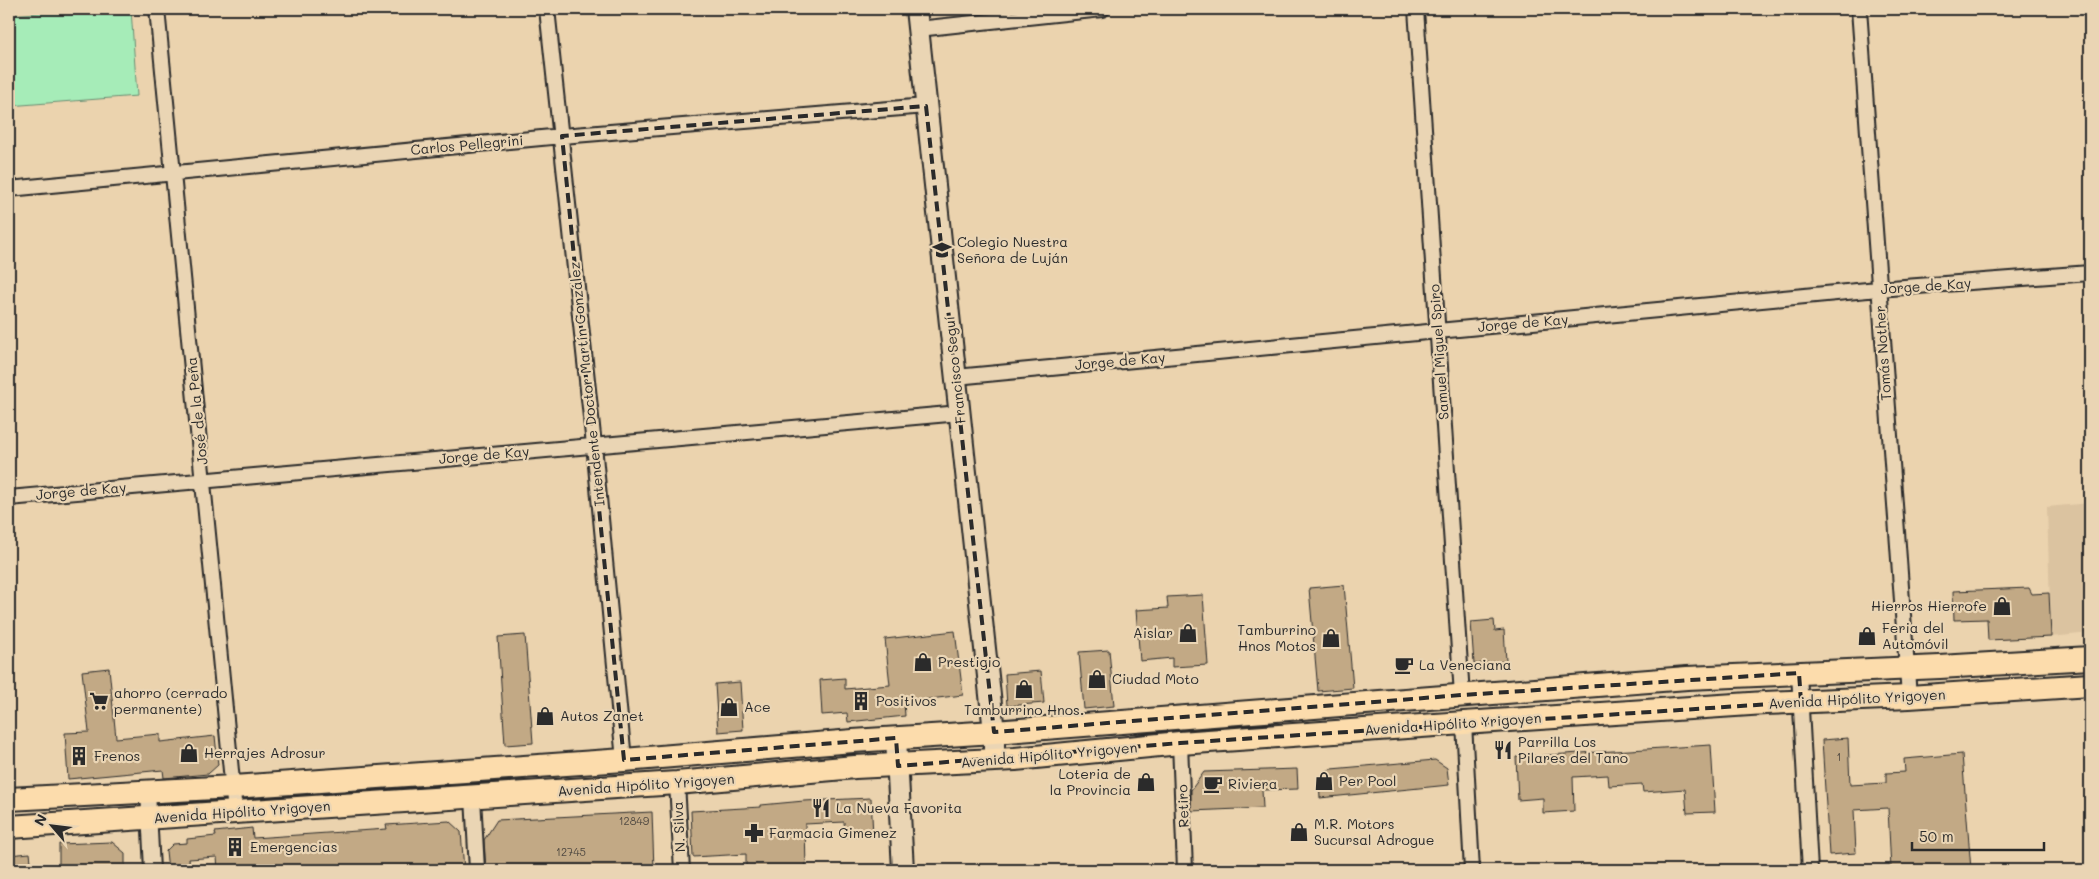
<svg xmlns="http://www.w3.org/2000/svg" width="2099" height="879" viewBox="0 0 2099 879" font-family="Mali,sans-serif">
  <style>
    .built { fill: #dbc3a0 }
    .pitch { fill: #a6ecb8; stroke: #688c72 }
    .building { fill: #c2a985; stroke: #2b2b2b }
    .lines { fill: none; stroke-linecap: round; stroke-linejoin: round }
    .street-casing { stroke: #2b2b2b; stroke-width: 18 }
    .secondary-casing { stroke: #2b2b2b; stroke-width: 24 }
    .primary-casing { stroke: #2b2b2b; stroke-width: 26 }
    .street { stroke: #ead5b4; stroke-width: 14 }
    .secondary { stroke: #ead5b4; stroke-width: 20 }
    .primary { stroke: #fcdcac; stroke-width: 22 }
    .marked { fill: none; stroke: #2b2b2b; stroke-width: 4; stroke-dasharray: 10 6; stroke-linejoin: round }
    .labels { text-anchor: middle; stroke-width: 4.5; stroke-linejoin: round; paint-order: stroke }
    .number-label { font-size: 11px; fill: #514a42 }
    .street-label { font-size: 14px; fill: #2b2b2b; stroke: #ead5b4 }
    .poi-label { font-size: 14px; fill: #2b2b2b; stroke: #ead5b4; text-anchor: start }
  </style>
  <rect width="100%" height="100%" fill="#ebd3ae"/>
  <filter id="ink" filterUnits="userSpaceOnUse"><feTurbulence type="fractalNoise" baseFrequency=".02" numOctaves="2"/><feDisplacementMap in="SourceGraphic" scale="10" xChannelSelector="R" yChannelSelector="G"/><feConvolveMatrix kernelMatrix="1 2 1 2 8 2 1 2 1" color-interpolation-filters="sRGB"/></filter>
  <g filter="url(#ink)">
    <!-- built -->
    <path class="built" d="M2090 503V633L2051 637 2047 507Z"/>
    <!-- pitch -->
    <path class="pitch" d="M91 9H131L137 96 9 106V15Z"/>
    <!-- building -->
    <path class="building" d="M1344 585 1353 688 1318 691 1309 588Z
      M2029 588 2032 594 2049 593 2051 637 1988 640 1987 619 1954 620 1953 591Z
      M1203 595 1208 665 1172 667V658L1140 661 1136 610 1168 608 1167 597Z
      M1494 620 1495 631 1504 630 1506 661 1474 664 1471 622Z
      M955 631 963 695 904 702 905 716 848 722 847 713 822 715 820 680 845 678V689L890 685 885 639Z
      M525 635 533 743 505 745 498 637Z
      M1109 650 1114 706 1084 709 1079 652Z
      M109 668 116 738 160 734V742L215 736 218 765 208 774 164 778 163 770 68 779 65 733 89 732 82 671Z
      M1041 671 1044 703 1007 706 1005 674Z
      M740 682 743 730 718 732 715 684Z
      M1848 738 1850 785 1886 783V773L1905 772 1904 759 1962 754 1971 870H1891L1888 808 1854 810 1856 853 1829 855 1822 740Z
      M1711 745 1715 812 1687 813 1685 789 1643 792 1642 784 1609 786 1608 775 1573 777 1574 811 1543 813V798L1518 800 1516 757Z
      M1435 760 1447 768 1449 785 1320 798 1319 780 1324 772 1331 769Z
      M1297 769 1298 789 1262 790 1263 808 1191 811V790L1204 772Z
      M871 798 873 835 845 837 844 822 805 824 806 870H746V854L693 857 691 811 761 807V805L804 801Z
      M652 812 654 870H486L484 840 497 820Z
      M449 821 461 832 464 870H218L217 857 189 859 190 870H168L166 851 173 844 187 843V839L216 836 215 832 252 828 253 838 387 829 386 825Z
      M112 842 125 853V870H59V844Z
      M30 853 32 870H9V855Z"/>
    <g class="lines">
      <!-- street casing -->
      <g class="street-casing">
        <path id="street" d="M157 9 235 812
          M547 9 594 445 624 760
          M1416 9 1462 695
          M1859 9 1909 697
          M918 29 1102 9
          M9 189 562 136 926 106
          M956 377 1878 289 2090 273
          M9 498 960 413
          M1799 673 1810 870
          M1464 723 1472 870
          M1180 743 1185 870
          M677 783 682 870
          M148 791 152 870
          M473 797 477 870"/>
      </g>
      <!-- secondary casing -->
      <g class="secondary-casing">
        <path id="secondary" d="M916 9 994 732V760
          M896 738 903 870"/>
      </g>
      <!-- primary casing -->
      <g class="primary-casing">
        <path id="primary" d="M9 799 233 787 624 760 853 741 994 732 1687 678 1940 667 2090 658
          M9 827 677 783 855 767 1015 759 1180 743 1464 723 1765 703 1909 697 2090 685"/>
      </g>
      <!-- street -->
      <use href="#street" class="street"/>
      <!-- secondary -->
      <use href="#secondary" class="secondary"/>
      <!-- primary -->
      <use href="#primary" class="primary"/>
    </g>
  </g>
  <!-- marked area -->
  <path class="marked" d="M926 106 994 732 1462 695 1799 673 1801 702 1180 743 898 766 896 738 624 760 562 136Z"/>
  <!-- icons -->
  <defs>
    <g id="school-bare" transform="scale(1.5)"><path d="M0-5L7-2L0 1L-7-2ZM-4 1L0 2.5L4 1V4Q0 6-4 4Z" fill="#2b2b2b" stroke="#ead5b4" stroke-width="2.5" paint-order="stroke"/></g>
    <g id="shop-bare" transform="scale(1.5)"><path d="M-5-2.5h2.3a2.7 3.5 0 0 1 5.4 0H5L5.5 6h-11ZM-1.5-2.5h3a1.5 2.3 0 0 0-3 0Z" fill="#2b2b2b" stroke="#ead5b4" stroke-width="2.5" paint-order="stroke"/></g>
    <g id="cafe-bare" transform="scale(1.5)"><path d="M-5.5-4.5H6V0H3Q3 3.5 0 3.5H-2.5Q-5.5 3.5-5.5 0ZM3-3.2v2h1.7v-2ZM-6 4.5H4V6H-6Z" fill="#2b2b2b" stroke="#ead5b4" stroke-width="2.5" paint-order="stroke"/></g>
    <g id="supermarket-bare" transform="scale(1.5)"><path d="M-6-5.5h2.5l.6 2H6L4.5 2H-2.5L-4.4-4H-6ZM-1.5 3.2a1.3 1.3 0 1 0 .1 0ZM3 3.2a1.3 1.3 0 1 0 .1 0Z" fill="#2b2b2b" stroke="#ead5b4" stroke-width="2.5" paint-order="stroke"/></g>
    <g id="building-bare" transform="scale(1.5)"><path d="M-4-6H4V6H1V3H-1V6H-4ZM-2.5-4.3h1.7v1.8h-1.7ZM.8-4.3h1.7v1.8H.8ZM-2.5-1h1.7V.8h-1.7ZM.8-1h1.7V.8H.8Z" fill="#2b2b2b" stroke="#ead5b4" stroke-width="2.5" paint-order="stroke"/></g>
    <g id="restaurant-bare" transform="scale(1.5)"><path d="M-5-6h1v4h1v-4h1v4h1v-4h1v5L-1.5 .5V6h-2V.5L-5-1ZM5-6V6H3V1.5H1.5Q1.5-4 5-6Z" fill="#2b2b2b" stroke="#ead5b4" stroke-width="2.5" paint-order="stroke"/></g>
    <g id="pharmacy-bare" transform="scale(1.5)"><path d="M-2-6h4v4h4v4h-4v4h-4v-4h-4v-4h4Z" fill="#2b2b2b" stroke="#ead5b4" stroke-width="2.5" paint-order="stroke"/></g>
  </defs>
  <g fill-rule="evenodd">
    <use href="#school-bare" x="942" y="250"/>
    <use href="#shop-bare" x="2002" y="606"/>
    <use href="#shop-bare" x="1188" y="633"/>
    <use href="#shop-bare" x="1867" y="636"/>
    <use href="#shop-bare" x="1331" y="638"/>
    <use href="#shop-bare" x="923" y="662"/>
    <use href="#cafe-bare" x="1404" y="665"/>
    <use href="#shop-bare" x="1097" y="679"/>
    <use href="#shop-bare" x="1024" y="689"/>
    <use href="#supermarket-bare" x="99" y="701"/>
    <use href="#building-bare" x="861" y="701"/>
    <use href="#shop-bare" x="729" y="707"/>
    <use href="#shop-bare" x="545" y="716"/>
    <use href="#restaurant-bare" x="1503" y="750"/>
    <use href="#shop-bare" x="189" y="753"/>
    <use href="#building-bare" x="79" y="756"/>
    <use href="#shop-bare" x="1324" y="781"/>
    <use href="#shop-bare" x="1146" y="782"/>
    <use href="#cafe-bare" x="1213" y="784"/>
    <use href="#restaurant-bare" x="821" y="808"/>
    <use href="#shop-bare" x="1299" y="832"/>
    <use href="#pharmacy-bare" x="754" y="833"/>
    <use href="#building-bare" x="235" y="847"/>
  </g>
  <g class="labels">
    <!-- number labels -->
    <g class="number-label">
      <text x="1839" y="761">1</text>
      <text x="634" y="825">12849</text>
      <text x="571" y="856">12745</text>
    </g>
    <!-- street labels -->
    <g class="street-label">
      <text transform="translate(467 145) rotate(-5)" y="5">Carlos Pellegrini</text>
      <text transform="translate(1926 286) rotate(-4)" y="5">Jorge de Kay</text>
      <text transform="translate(1523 323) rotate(-5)" y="5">Jorge de Kay</text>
      <text transform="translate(1439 352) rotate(-94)" y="5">Samuel Miguel Spiro</text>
      <text transform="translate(1883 353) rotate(-94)" y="5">Tomás Nother</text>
      <text transform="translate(1120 361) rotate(-5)" y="5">Jorge de Kay</text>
      <text transform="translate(955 370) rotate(-96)" y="5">Francisco Seguí</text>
      <text transform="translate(587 384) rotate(-96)" y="5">Intendente Doctor Martín González</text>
      <text transform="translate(197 411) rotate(-96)" y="5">José de la Peña</text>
      <text transform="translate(484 455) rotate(-5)" y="5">Jorge de Kay</text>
      <text transform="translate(81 491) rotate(-5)" y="5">Jorge de Kay</text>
      <text transform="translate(1857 699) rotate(-3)" y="5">Avenida Hipólito Yrigoyen</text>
      <text transform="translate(1453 724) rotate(-4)" y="5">Avenida Hipólito Yrigoyen</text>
      <text transform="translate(1049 755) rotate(-5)" y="5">Avenida Hipólito Yrigoyen</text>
      <text transform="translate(646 785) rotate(-4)" y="5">Avenida Hipólito Yrigoyen</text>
      <text transform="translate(1183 806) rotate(-92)" y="5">Retiro</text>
      <text transform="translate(242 812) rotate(-4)" y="5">Avenida Hipólito Yrigoyen</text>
      <text transform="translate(679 827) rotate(-93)" y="5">N. Silva</text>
    </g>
    <!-- poi labels -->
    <g class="poi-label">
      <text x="957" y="247">Colegio Nuestra<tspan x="957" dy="16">Señora de Luján</tspan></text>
      <text x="1987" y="611" text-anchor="end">Hierros Hierrofe</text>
      <text x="1882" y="633">Feria del<tspan x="1882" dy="16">Automóvil</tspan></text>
      <text x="1316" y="635" text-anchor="end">Tamburrino<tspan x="1316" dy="16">Hnos Motos</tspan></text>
      <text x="1173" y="638" text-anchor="end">Aislar</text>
      <text x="938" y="667">Prestigio</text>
      <text x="1419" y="670">La Veneciana</text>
      <text x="1112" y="684">Ciudad Moto</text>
      <text x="114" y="698">ahorro (cerrado<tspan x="114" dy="16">permanente)</tspan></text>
      <text x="876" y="706">Positivos</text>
      <text x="744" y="712">Ace</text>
      <text x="1024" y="715" text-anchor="middle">Tamburrino Hnos.</text>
      <text x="560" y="721">Autos Zanet</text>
      <text x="1518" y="747">Parrilla Los<tspan x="1518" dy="16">Pilares del Tano</tspan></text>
      <text x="204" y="758">Herrajes Adrosur</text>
      <text x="94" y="761">Frenos</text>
      <text x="1131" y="779" text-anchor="end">Loteria de<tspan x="1131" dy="16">la Provincia</tspan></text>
      <text x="1339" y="786">Per Pool</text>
      <text x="1228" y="789">Riviera</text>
      <text x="836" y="813">La Nueva Favorita</text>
      <text x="1314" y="829">M.R. Motors<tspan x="1314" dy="16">Sucursal Adrogue</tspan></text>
      <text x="769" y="838">Farmacia Gimenez</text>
      <text x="250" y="852">Emergencias</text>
    </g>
  </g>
  <!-- margin -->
  <rect width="2099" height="879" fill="none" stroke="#ead5b4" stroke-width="30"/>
  <rect x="15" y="15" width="2069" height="849" fill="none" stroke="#2b2b2b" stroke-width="2" filter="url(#ink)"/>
  <!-- north arrow -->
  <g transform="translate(52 826) rotate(298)" stroke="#ead5b4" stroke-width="4" paint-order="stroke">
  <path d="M0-4L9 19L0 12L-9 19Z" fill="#2b2b2b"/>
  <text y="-8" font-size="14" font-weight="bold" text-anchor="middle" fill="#2b2b2b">N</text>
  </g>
  <!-- scale -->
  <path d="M1912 842v8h132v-8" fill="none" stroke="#2b2b2b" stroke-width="2.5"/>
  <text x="1919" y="842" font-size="15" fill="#2b2b2b" stroke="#ead5b4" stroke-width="4" paint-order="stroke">50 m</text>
</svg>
